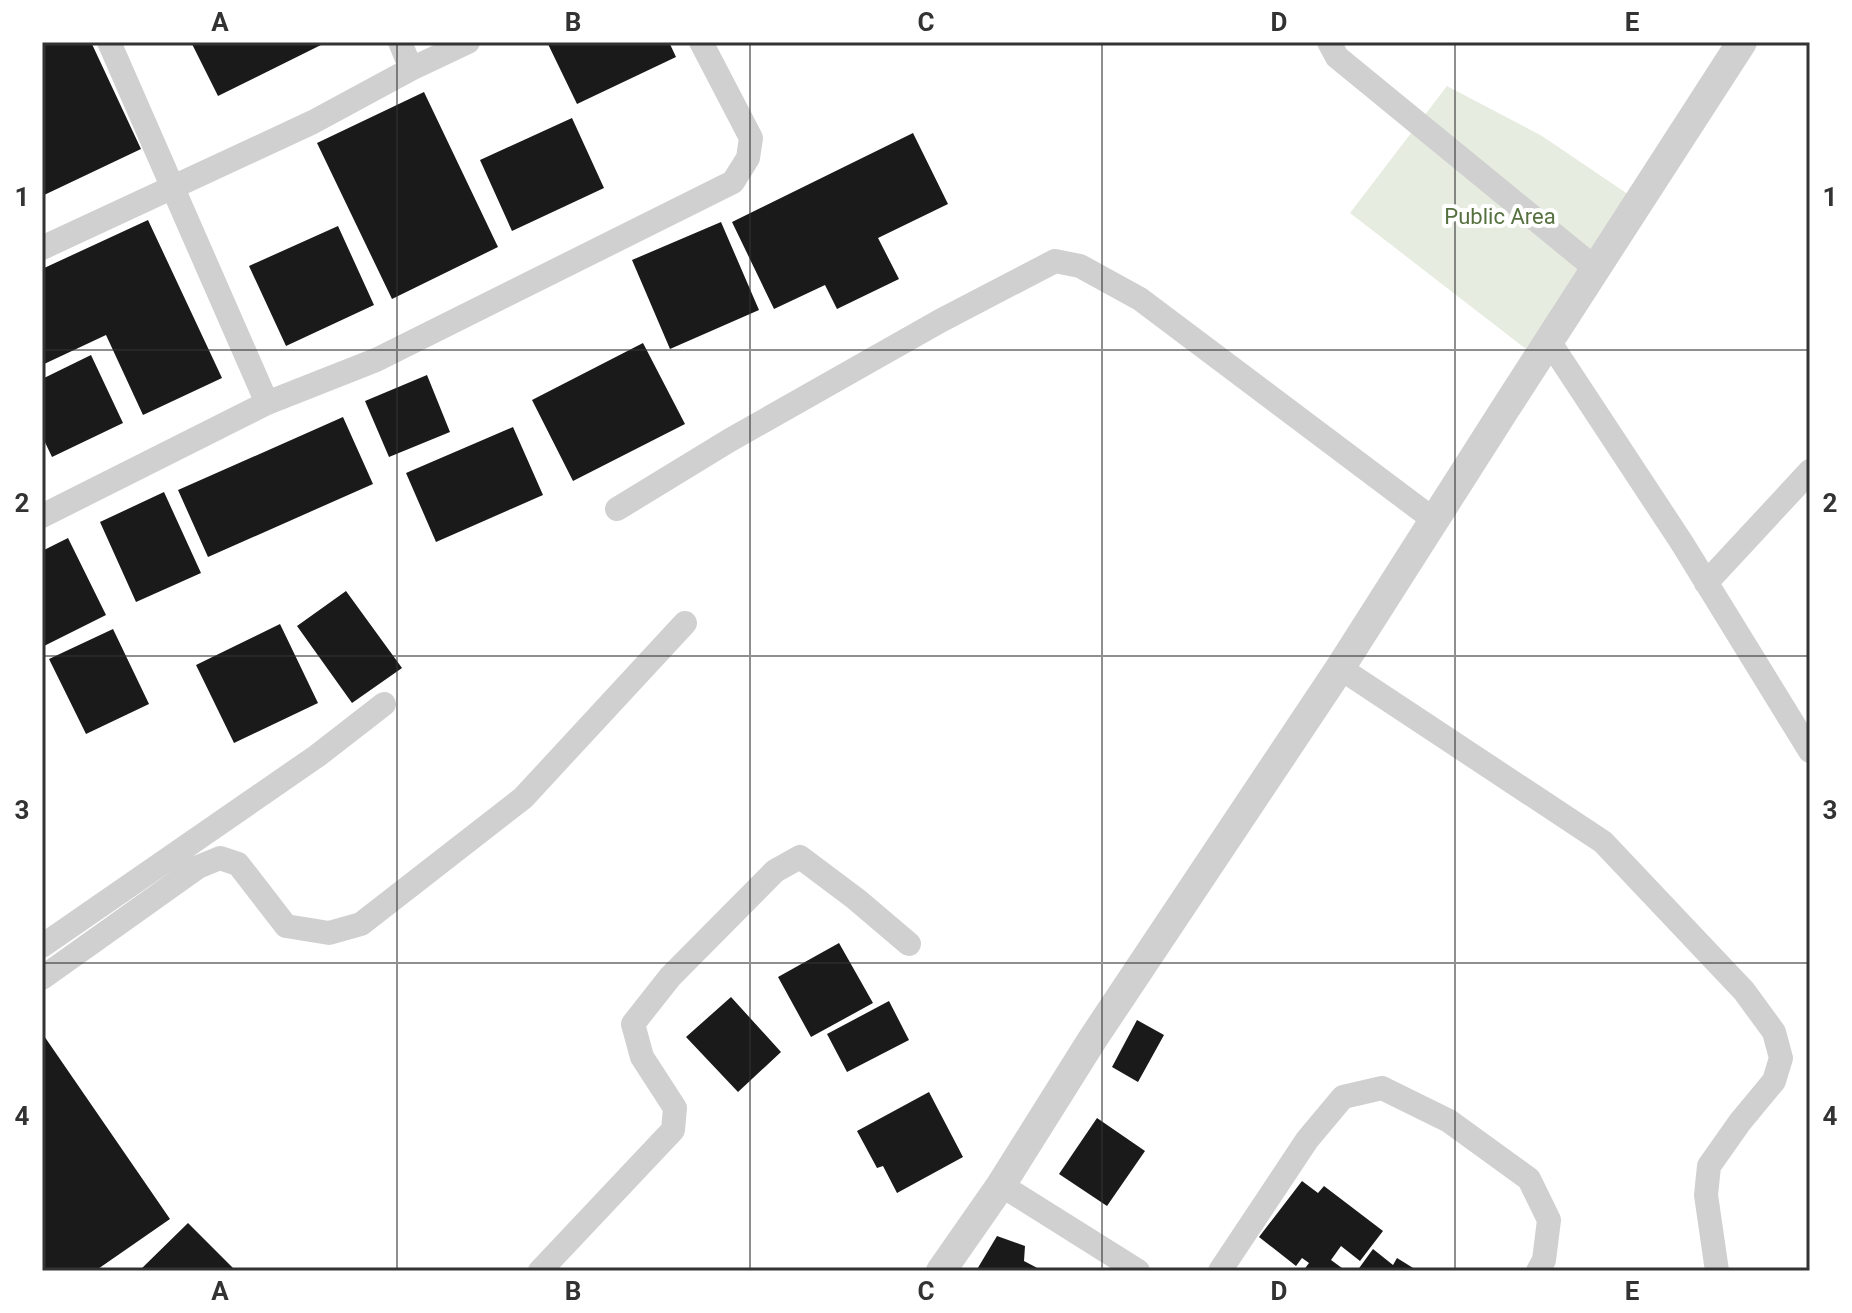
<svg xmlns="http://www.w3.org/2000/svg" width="1852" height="1313" viewBox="0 0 1852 1313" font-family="Roboto,sans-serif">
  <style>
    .green { fill: #e6ecdf }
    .building { fill: #1a1a1a }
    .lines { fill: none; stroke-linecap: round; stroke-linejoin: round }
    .minor { stroke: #d0d0d0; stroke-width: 24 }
    .tertiary { stroke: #d0d0d0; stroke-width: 30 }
    .grid { fill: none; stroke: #333; stroke-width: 2; stroke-opacity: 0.55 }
    .labels { text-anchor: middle; stroke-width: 8; stroke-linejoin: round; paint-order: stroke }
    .park-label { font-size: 22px; fill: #56703f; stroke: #fff }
    .neatline { fill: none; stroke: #333; stroke-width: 3 }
    .grid-label { font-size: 26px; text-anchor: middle; font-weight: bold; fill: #333 }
  </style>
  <rect width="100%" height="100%" fill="#fff"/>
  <!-- green -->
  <path class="green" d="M1447 86 1542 136 1635 199 1526 349 1350 213Z"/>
  <!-- building -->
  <path class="building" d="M42 42H91L141 149 42 196Z
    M191 42H327L218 96Z
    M547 42H669L676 57 577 104Z
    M424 92 498 247 392 299 317 143Z
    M572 118 604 188 512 231 480 160Z
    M913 133 948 204 878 238 899 279 837 309 825 285 774 309 732 222Z
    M148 220 222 378 143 415 106 335 42 365V269Z
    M721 222 759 310 670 349 632 260Z
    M338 226 374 305 286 346 249 266Z
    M643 343 685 424 573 481 532 400Z
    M91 355 123 423 52 457 42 436V379Z
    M427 375 450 432 389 457 365 401Z
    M343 417 373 484 208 557 178 490Z
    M513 427 543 495 436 542 406 473Z
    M164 492 201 573 136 602 100 522Z
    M68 538 106 615 42 647V551Z
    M346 591 402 668 352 703 297 626Z
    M280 624 318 703 234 743 196 665Z
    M113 629 149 704 86 734 49 659Z
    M839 943 873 1003 811 1037 778 977Z
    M731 997 781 1052 738 1092 686 1037Z
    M889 1001 909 1040 847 1072 827 1034Z
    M1137 1020 1164 1035 1138 1082 1112 1067Z
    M42 1033 170 1219 95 1271H42Z
    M929 1092 963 1157 897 1193 883 1166 877 1168 857 1131Z
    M1097 1118 1145 1151 1107 1206 1059 1174Z
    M1302 1181 1318 1193 1324 1186 1383 1231 1360 1261 1341 1246 1331 1260 1346 1271H1303L1309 1263 1302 1258 1296 1266 1259 1237Z
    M188 1223 236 1271H139Z
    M997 1236 1025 1246 1024 1261 1043 1271H976Z
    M1373 1249 1393 1265 1397 1258 1418 1271H1357Z"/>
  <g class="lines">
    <!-- minor -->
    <path class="minor" d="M109 42 267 403
      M400 42 411 69
      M1329 42 1337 57 1596 269
      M42 248 313 122 411 69 468 42
      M1549 341 1682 543 1810 751
      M617 509 730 440 940 321 1055 261 1080 266 1140 299 1434 520
      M42 516 267 403 376 360 733 182 748 158 751 138 701 42
      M1706 583 1810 471
      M1340 668 1603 842 1744 991 1774 1032 1781 1058 1774 1081 1740 1122 1709 1166 1706 1195 1717 1271
      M42 946 317 756 384 704
      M42 978 198 867 220 858 238 864 286 926 329 933 361 924 523 798 685 623
      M1001 1185 1138 1271
      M540 1271 673 1130 675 1108 642 1057 633 1024 670 977 775 871 800 857 856 899 909 944
      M1220 1271 1307 1140 1343 1097 1382 1088 1449 1121 1529 1179 1549 1220 1544 1260 1538 1271"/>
    <!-- tertiary -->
    <path class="tertiary" d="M941 1271 1001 1185 1092 1040 1340 668 1505 409 1742 42"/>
  </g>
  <!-- grid -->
  <path class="grid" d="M397 42V1271M750 42V1271M1102 42V1271M1455 42V1271M42 350H1810M42 656H1810M42 963H1810"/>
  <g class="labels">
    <!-- park labels -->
    <g class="park-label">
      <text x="1500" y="224">Public Area</text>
    </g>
  </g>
  <!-- border -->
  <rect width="1852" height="1313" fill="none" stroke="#ffffff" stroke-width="88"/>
  <rect x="44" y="44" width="1764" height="1225" class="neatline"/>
  <g class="grid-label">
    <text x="220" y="31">A</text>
    <text x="573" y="31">B</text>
    <text x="926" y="31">C</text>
    <text x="1279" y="31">D</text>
    <text x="1632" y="31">E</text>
    <text x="22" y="206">1</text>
    <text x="1830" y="206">1</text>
    <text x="22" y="512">2</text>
    <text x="1830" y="512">2</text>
    <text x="22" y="819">3</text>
    <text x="1830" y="819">3</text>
    <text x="22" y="1125">4</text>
    <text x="1830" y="1125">4</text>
    <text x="220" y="1300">A</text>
    <text x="573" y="1300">B</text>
    <text x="926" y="1300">C</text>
    <text x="1279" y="1300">D</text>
    <text x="1632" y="1300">E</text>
  </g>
</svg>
